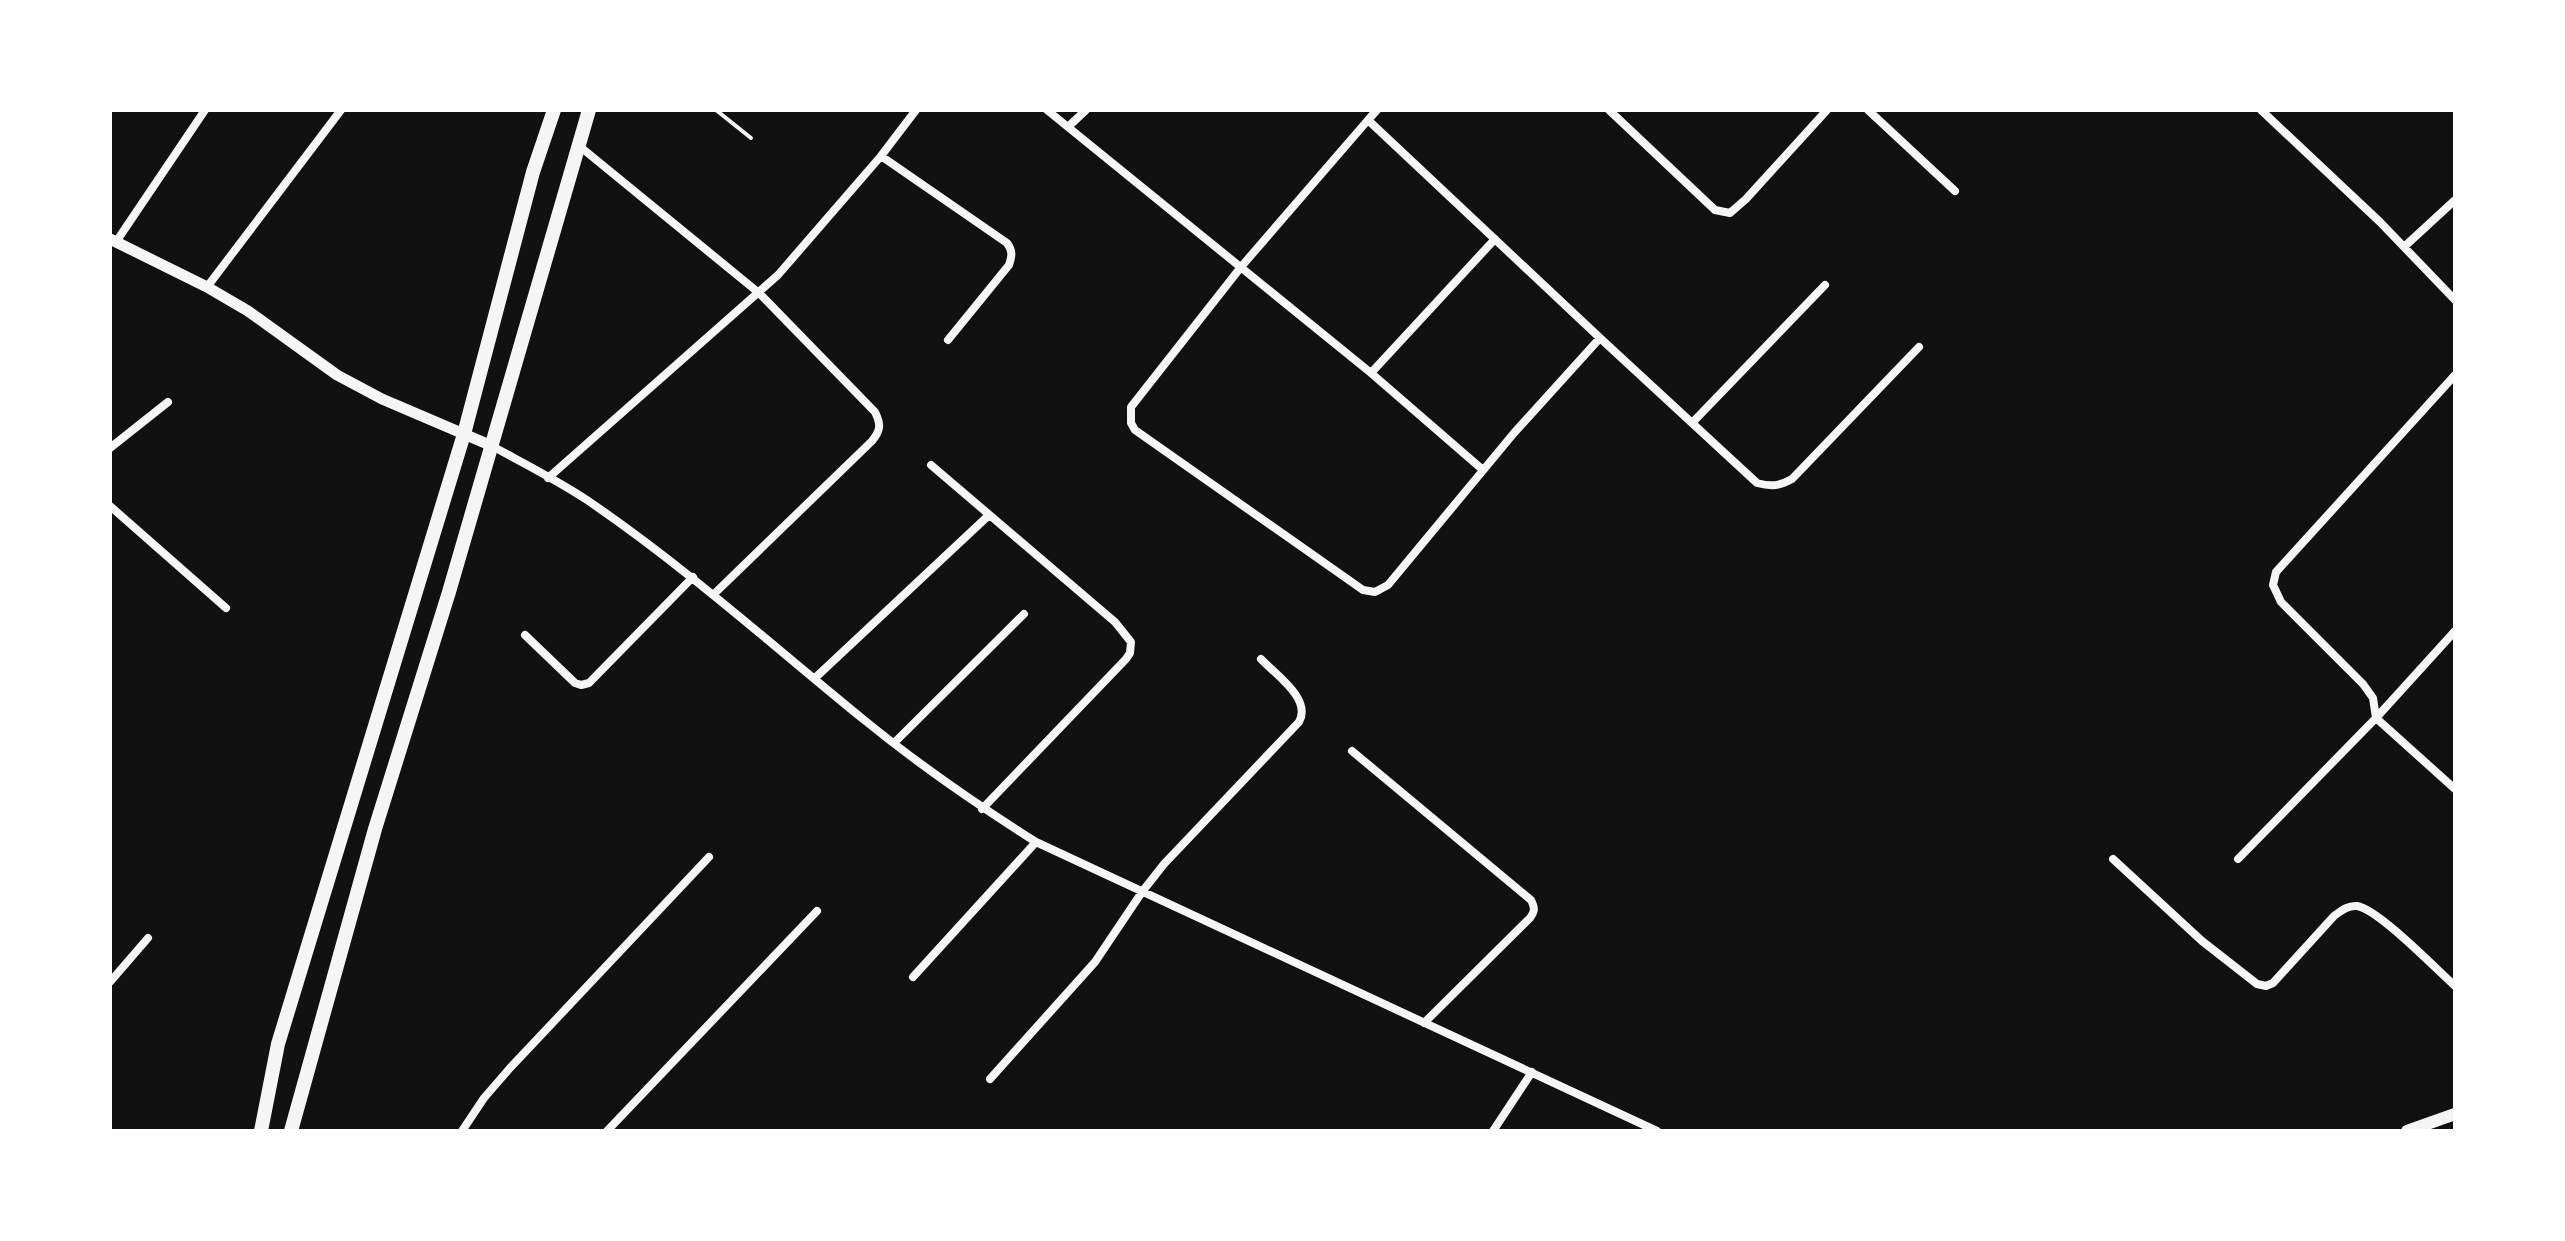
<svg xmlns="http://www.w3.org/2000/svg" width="2565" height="1241" viewBox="0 0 2565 1241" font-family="Inter,sans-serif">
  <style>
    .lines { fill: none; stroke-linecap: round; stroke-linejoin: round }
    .service { stroke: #f5f5f5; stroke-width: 4 }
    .minor { stroke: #f5f5f5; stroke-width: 8 }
    .tertiary { stroke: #f5f5f5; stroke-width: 11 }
    .secondary { stroke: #f5f5f5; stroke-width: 12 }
    .trunk { stroke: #f5f5f5; stroke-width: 14 }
  </style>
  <rect width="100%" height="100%" fill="#111"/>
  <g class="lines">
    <!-- service -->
    <path class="service" d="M716 110 751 138"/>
    <!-- minor -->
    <path class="minor" d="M1047 110 1371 373
      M1609 110 1715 210 1730 213 1746 199 1827 110
      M1868 110 1955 191
      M2261 110 2380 222 2455 300
      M1368 120 1241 267 1131 407V423L1135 430 1363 590 1375 592 1388 585 1514 433 1600 338 1368 120 1377 110
      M1069 126 1086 110
      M578 145 759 293 875 412C881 424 881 430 872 441L713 595
      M881 156 1007 243C1013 251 1012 256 1009 265L948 340
      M116 242 205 110
      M2404 247 2455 200
      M207 287 341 110
      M1600 338 1757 483C1772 487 1779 486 1792 479L1919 347
      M2455 375 2276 572 2273 585 2281 602 2363 684 2373 698 2376 718 2455 789
      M1692 423 1825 285
      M492 446C523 463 557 480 587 500 684 566 772 645 863 719 918 764 976 804 1036 842L1657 1131
      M110 448 168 402
      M931 465 1115 622 1131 642 1130 653 1126 659 982 809
      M1483 470 1371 373 1495 239
      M548 478 778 275 881 156 916 110
      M110 506 226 608
      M525 635 575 683 581 685 589 683 693 577
      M815 678 988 516
      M894 743 1024 614
      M1352 751 1531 900C1535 908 1535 911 1530 918L1424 1023
      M2113 859 2202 941 2257 984 2266 986 2273 983 2334 916C2341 911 2348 905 2357 906 2378 909 2436 969 2455 986
      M2238 859 2376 718 2455 631
      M913 977 1036 842
      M110 982 148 938
      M990 1079 1095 962 1142 892 1164 864 1299 722C1312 699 1276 675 1261 659
      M462 1131 484 1098 510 1068 709 857
      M607 1131 817 911
      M1493 1131 1532 1072"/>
    <!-- tertiary -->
    <path class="tertiary" d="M110 239 207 287 248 311 337 375 382 399 492 446"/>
    <!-- secondary -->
    <path class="secondary" d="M2407 1131 2455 1114"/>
    <!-- trunk -->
    <path class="trunk" d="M261 1131 278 1044 464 434 533 172 554 110
      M291 1131 375 829 449 592 589 110"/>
  </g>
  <!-- border -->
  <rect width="2565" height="1241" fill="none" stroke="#ffffff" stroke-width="224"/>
</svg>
